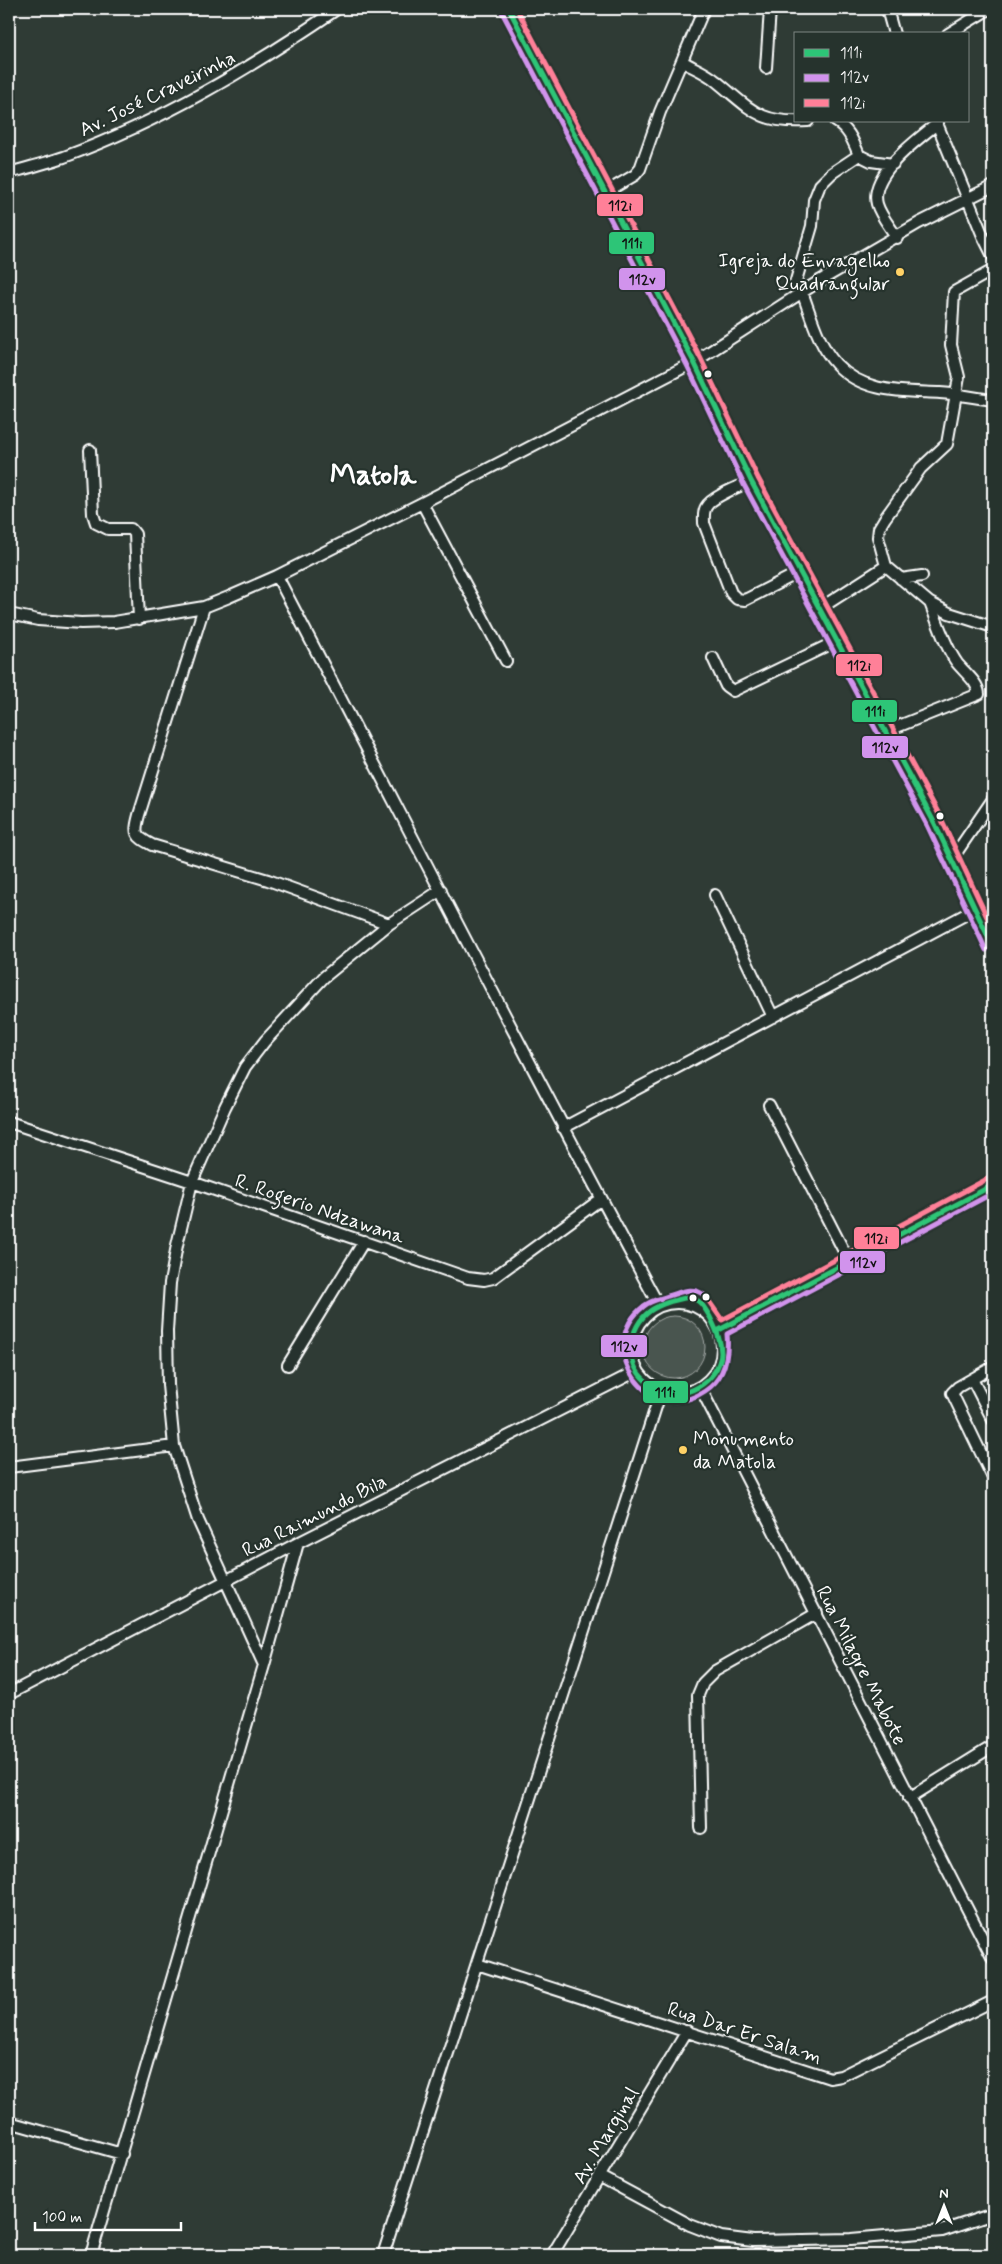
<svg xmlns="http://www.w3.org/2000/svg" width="1002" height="2264" viewBox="0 0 1002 2264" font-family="Mynerve,sans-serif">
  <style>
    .green { fill: #4a544f; stroke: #a4aaa7 }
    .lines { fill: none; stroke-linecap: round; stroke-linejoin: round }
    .minor-casing { stroke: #fff; stroke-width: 14 }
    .minor { stroke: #26332d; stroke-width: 10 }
    .bus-1-casing { stroke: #26332d; stroke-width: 9 }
    .bus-2-casing { stroke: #26332d; stroke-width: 9 }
    .bus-3-casing { stroke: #26332d; stroke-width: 9 }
    .bus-1 { stroke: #2dc577; stroke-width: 5 }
    .bus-2 { stroke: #d193ec; stroke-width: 5 }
    .bus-3 { stroke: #ff8098; stroke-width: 5 }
    .poi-dot { fill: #ffd166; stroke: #26332d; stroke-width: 2 }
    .bus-dot { fill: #fff; stroke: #26332d; stroke-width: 2 }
    .labels { text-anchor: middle; stroke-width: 4.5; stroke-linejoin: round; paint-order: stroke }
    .street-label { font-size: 20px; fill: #fff; stroke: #26332d }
    .poi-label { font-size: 20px; fill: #fff; stroke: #26332d; text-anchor: end }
    .town-label { font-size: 30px; font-weight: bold; fill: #fff; stroke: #26332d }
    .line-badge { stroke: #26332d; stroke-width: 2 }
    .pale-badge-label { font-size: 14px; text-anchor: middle; font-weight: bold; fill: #111 }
  </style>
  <rect width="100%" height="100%" fill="#2f3b35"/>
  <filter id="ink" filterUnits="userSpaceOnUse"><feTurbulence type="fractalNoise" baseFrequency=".02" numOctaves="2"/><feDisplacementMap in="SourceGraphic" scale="10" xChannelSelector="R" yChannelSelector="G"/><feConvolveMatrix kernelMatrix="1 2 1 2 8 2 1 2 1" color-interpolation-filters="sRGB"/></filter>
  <g filter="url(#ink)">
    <!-- green -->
    <path class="green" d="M643 1347a31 31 0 1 1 62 0a31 31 0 1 1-62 0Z"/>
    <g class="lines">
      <!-- minor casing -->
      <g class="minor-casing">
        <path id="minor" d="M509 9 694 362 751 481 934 822 993 947
          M887 9 894 34
          M948 34 989 9
          M683 62C694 68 707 73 716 81 752 110 759 124 808 121
          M766 68 770 9
          M835 121C849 129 853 141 859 155L871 161 893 164
          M936 121 983 236 993 256
          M9 173C27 168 46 163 64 157 162 121 251 68 337 9
          M606 192 635 175 640 169 660 112 704 9
          M897 238C891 228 880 215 877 204 869 174 917 140 938 123
          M993 270 954 292 951 345 959 377 947 444 921 468 885 518 879 528 878 537 886 566 930 603 949 613 993 627
          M795 284 812 226 814 200 820 185 832 173 859 155
          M802 292C811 316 819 346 836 364 864 394 904 391 940 393 958 394 976 398 993 400
          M90 450 93 514 96 523 108 529H131L135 534 139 619
          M751 481C740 486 711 497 706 507 703 512 704 518 704 523L731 593 737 599 745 600 800 572
          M422 503 506 661
          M277 576C404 819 528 1064 659 1306
          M901 579 922 576
          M204 607 139 815C134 834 135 836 152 845L268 880 389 924
          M819 609 886 566
          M9 614 38 620 81 623 114 622 204 607 229 597 277 576 422 503 694 362 821 280 919 223 993 186
          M713 658 726 686 733 691 837 641
          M884 732 979 694C978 682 965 673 957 663 945 646 938 623 930 603
          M952 859 993 799
          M715 895 773 1017
          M769 1105 849 1261
          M9 1122 192 1182 468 1278 484 1280 493 1278 601 1199
          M563 1128 974 910
          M632 1348a45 45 0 1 1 90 0a45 45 0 1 1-90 0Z
          M719 1330 993 1185
          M288 1365 364 1241
          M993 1367 958 1387 952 1393 993 1478
          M972 1379 993 1420
          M700 1387 993 1959
          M9 1467 174 1446
          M264 1665 198 1520 174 1446 168 1385 167 1331 170 1283 177 1245 192 1182 225 1107 245 1067 265 1041 324 977 389 924 441 890
          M9 1694 298 1543 637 1371
          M909 1798 993 1746
          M701 1828 698 1695 703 1683 715 1671 817 1613
          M477 1964 830 2078 841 2076 993 2001
          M9 2122 122 2154
          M601 2177 690 2225 721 2237 753 2241 851 2239 942 2231 993 2214
          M91 2255 264 1665 298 1543
          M383 2255 661 1391
          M552 2255 687 2031"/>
      </g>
      <!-- minor -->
      <use href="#minor" class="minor"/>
      <!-- bus-1 casing -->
      <g class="bus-1-casing">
        <path id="bus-1" d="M509 9 694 362 751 481 934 822 993 947
          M689 1297C701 1300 704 1307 710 1317 716 1329 721 1340 721 1353 719 1382 684 1402 658 1390 654 1388 650 1384 646 1381 624 1363 628 1327 650 1311 661 1303 676 1300 689 1297Z
          M719 1330 993 1185"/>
      </g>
      <!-- bus-2 casing -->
      <g class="bus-2-casing">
        <path id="bus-2" d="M502 12 687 365 744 485 927 825 986 950
          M704 1295C692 1286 682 1292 668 1296 660 1299 651 1300 644 1306 592 1347 649 1429 705 1391 725 1378 729 1357 727 1334L993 1193"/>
      </g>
      <!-- bus-3 casing -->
      <g class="bus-3-casing">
        <path id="bus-3" d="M517 9 701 359 758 478 941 818 993 930
          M706 1297 722 1320 989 1178"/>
      </g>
      <!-- bus-1 -->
      <use href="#bus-1" class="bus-1"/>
      <!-- bus-2 -->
      <use href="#bus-2" class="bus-2"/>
      <!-- bus-3 -->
      <use href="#bus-3" class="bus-3"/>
    </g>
  </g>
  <!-- markers -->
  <g class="poi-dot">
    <circle cx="900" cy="272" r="5"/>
    <circle cx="683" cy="1450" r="5"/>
  </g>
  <g class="bus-dot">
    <circle cx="708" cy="374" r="4.5"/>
    <circle cx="940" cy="816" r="4.5"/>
    <circle cx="706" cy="1297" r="4.5"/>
    <circle cx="693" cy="1298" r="4.5"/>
  </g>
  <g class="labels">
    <!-- street labels -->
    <g class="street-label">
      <text transform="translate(157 93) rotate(-26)" y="7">Av. José Craveirinha</text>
      <text transform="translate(320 1208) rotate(19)" y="7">R. Rogerio Ndzawana</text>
      <text transform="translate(314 1515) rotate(-27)" y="7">Rua Raimundo Bila</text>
      <text transform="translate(862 1665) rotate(63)" y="7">Rua Milagre Mabote</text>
      <text transform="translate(745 2032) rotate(18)" y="7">Rua Dar Er Salam</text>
      <text transform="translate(605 2135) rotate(-59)" y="7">Av. Marginal</text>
    </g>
    <!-- poi labels -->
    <g class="poi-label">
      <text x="890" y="267">Igreja do Envagelho<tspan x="890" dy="23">Quadrangular</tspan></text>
      <text x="693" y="1445" text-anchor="start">Monumento<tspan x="693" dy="23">da Matola</tspan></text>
    </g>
    <!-- town labels -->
    <g class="town-label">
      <text x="373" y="484">Matola</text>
    </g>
  </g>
  <g class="line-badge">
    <rect x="596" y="193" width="48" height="24" rx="5" fill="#ff8098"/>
    <rect x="608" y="231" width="47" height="24" rx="5" fill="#2dc577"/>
    <rect x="618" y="267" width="48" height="24" rx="5" fill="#d193ec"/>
    <rect x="835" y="653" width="48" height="24" rx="5" fill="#ff8098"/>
    <rect x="851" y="699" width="47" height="24" rx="5" fill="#2dc577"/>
    <rect x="861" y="735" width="48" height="24" rx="5" fill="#d193ec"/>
    <rect x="853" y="1226" width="47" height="24" rx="5" fill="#ff8098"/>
    <rect x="839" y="1250" width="47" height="24" rx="5" fill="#d193ec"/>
    <rect x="600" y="1334" width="48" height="24" rx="5" fill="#d193ec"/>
    <rect x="642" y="1380" width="47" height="24" rx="5" fill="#2dc577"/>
  </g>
  <g class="pale-badge-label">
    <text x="620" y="210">112i</text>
    <text x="632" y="248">111i</text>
    <text x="642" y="284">112v</text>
    <text x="859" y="670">112i</text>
    <text x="875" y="716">111i</text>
    <text x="885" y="752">112v</text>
    <text x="876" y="1243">112i</text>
    <text x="863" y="1267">112v</text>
    <text x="624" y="1351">112v</text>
    <text x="665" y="1397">111i</text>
  </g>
  <!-- margin -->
  <rect width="1002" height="2264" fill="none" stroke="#26332d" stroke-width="30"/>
  <rect x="15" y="15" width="972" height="2234" fill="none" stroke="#fff" stroke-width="2" filter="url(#ink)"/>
  <!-- legend -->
  <rect x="794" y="32" width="175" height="90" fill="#26332d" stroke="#7d8581"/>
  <rect x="804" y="49" width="25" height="8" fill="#2dc577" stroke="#7d8581"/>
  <text x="840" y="58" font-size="15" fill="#ffffff">111i</text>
  <rect x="804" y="74" width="25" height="8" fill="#d193ec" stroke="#7d8581"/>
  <text x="840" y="82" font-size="15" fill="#ffffff">112v</text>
  <rect x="804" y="99" width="25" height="8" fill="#ff8098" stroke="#7d8581"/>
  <text x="840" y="108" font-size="15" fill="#ffffff">112i</text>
  <!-- north arrow -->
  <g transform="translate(944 2206)" stroke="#26332d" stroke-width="4" paint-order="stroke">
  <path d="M0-4L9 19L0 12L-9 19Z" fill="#ffffff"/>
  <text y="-8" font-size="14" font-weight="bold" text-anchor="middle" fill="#ffffff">N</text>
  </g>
  <!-- scale -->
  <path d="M35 2222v8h146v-8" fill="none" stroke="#ffffff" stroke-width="2.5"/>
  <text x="42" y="2222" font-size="15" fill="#ffffff" stroke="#26332d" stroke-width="4" paint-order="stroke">100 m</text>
</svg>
